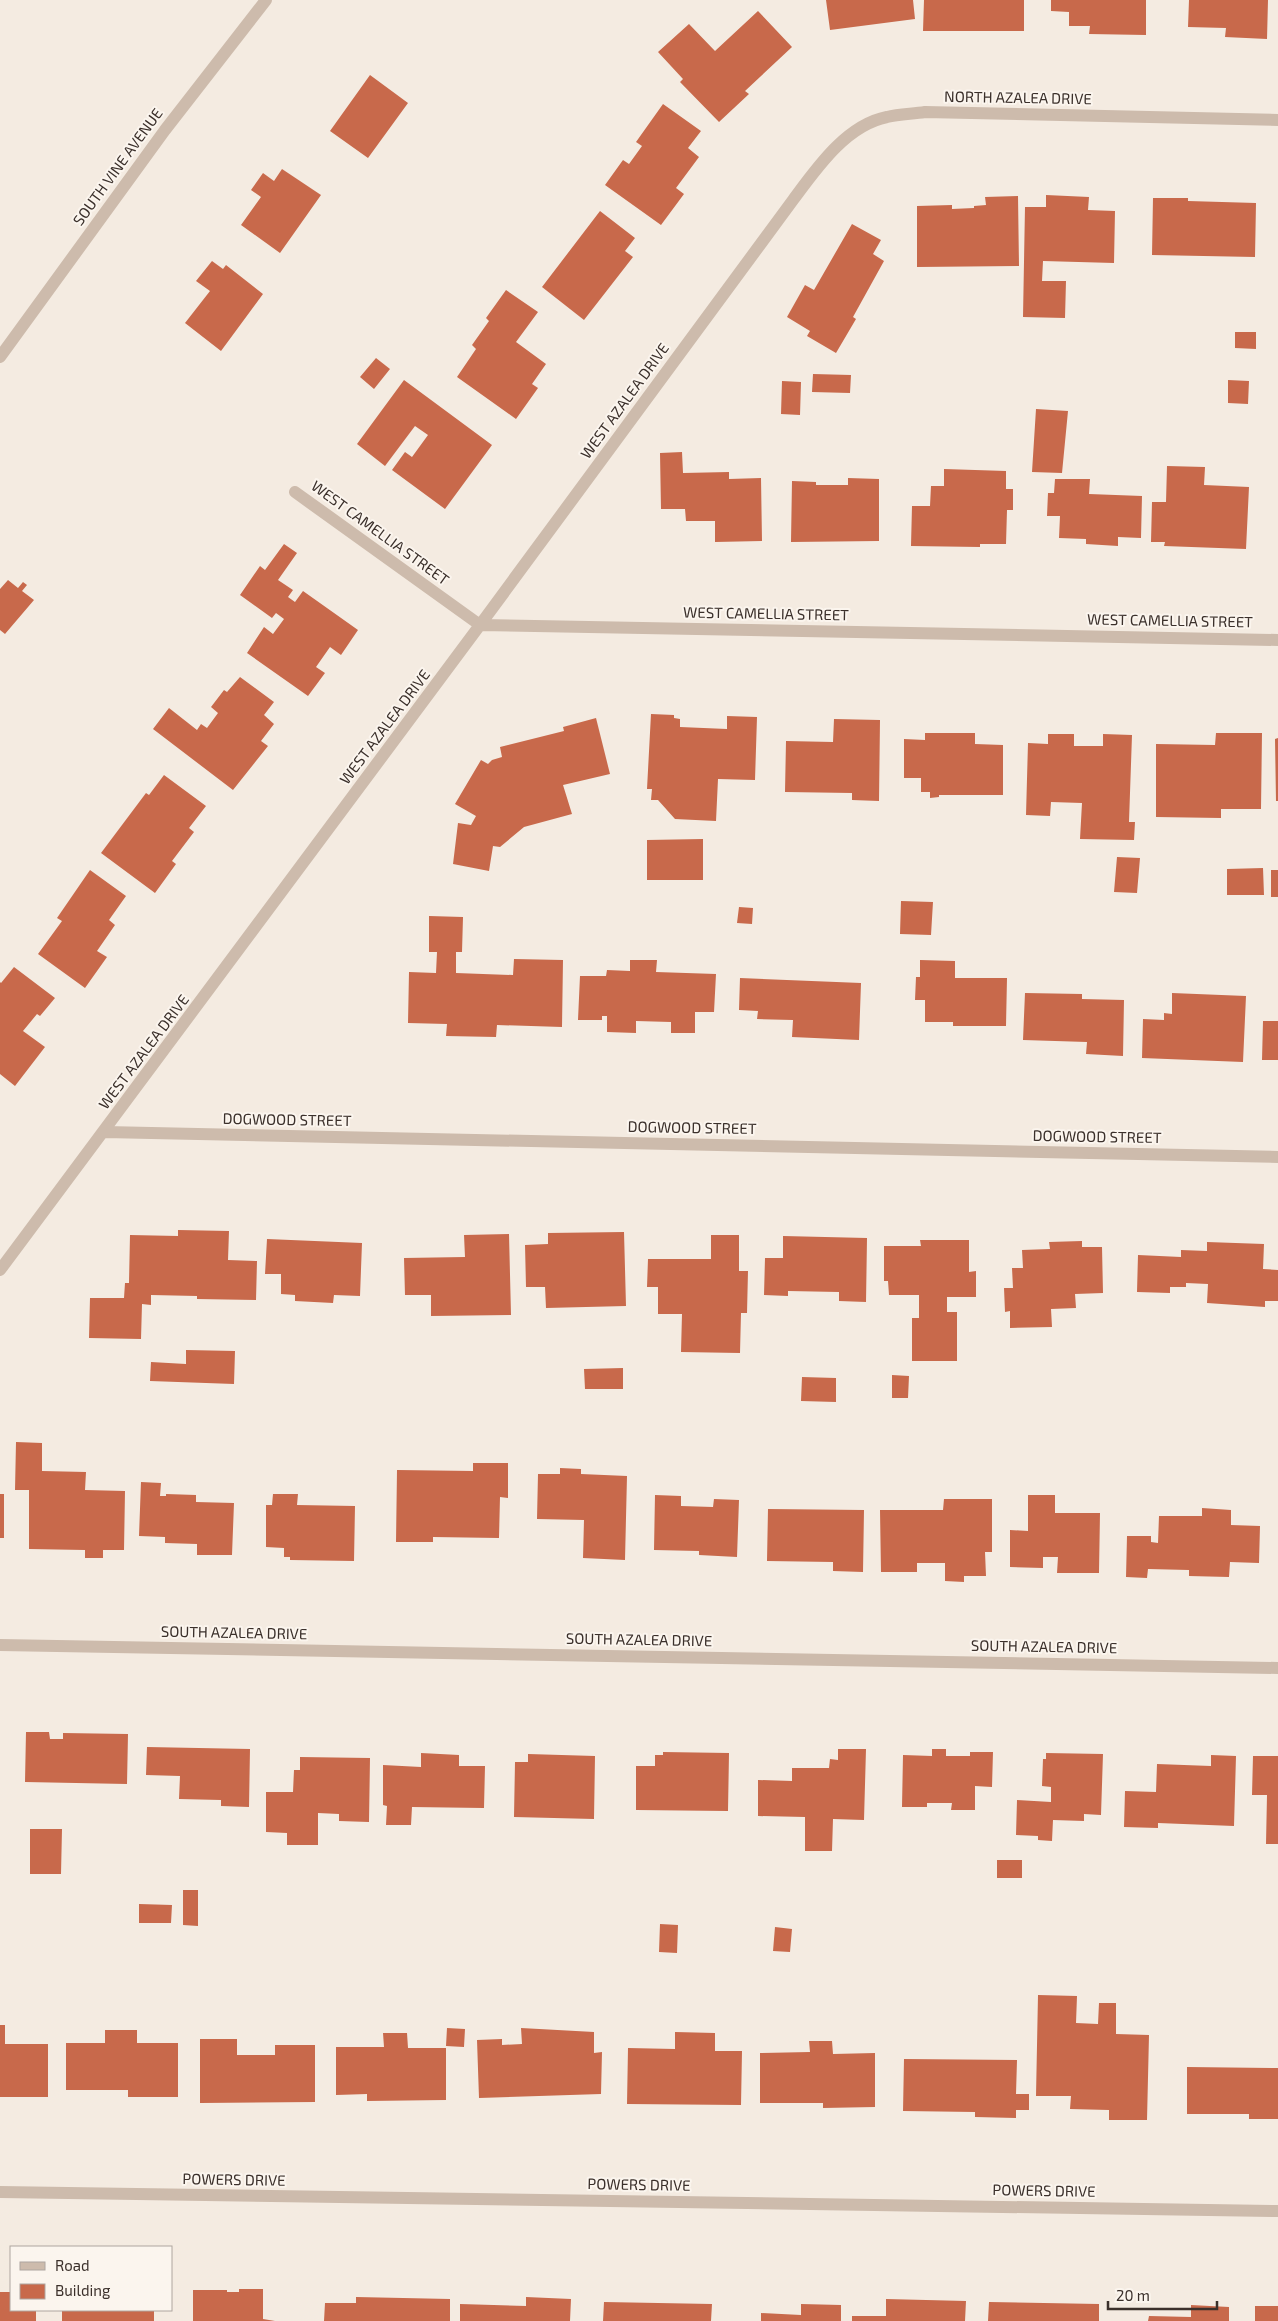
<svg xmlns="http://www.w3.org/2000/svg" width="1278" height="2321" viewBox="0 0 1278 2321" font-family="'Exo 2',sans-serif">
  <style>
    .building { fill: #c8694b }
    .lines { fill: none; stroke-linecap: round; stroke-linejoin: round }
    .street { stroke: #cdbbac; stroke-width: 12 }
    .labels { text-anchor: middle; stroke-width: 4; stroke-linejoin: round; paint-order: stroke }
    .street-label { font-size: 15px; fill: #3b302b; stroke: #fbf5ee }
  </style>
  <rect width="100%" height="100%" fill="#f4ebe1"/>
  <!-- building -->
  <path class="building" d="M826 0H913L915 19 830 30Z
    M924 0H1024V31H923Z
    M1051 0H1146V35L1089 34 1090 26H1069V12L1051 11Z
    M1189 0H1268L1267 39 1225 37 1226 28 1188 27Z
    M758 11 792 47 745 91 749 94 719 122 680 82 683 79 658 52 689 24 715 51Z
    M370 75 408 103 368 158 330 131Z
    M663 104 701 131 688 148 699 157 676 188 684 194 661 225 605 185 623 160 629 164 642 146 636 142Z
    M282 169 321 195 280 253 241 225 261 197 251 190 263 173 274 181Z
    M1046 195 1089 197 1088 210 1115 211 1114 263 1043 261 1042 281H1066L1065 318 1023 317 1025 207H1046Z
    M1018 196 1019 266 917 267V206L952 205V209L974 208V206L986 205 985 197Z
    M1153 198H1188V201L1256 203 1255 257 1152 255Z
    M600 211 635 238 625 251 633 257 584 320 542 287Z
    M852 224 881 240 873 254 884 261 853 317 856 319 836 353 807 336 810 331 787 317 805 285 814 290Z
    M212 261 223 269 226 265 263 294 221 351 185 323 210 291 196 281Z
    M506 290 538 312 516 342 546 364 532 384 538 388 516 419 457 377 476 349 472 345 489 321 486 318Z
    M1235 332H1256V349L1235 348Z
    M376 358 390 369 374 389 360 377Z
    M813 374 851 375 850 393 812 392Z
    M404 380 492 445 445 509 392 470 405 452 412 457 428 435 415 426 385 466 357 444Z
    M1228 380 1249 381 1248 404 1228 403Z
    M782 381 801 382 800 415 781 414Z
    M1036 409 1068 411 1062 473 1032 472Z
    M682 452 683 473 729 472V479L761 478 762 541 715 542V521H686L685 509H661L660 453Z
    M1167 466 1205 467 1204 485 1249 487 1246 549 1164 546 1165 542H1151L1152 502H1166Z
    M944 469 1006 471V489H1013V510H1007L1006 544H980V547L911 546 912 506H930L931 486H944Z
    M848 478 879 479V541L791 542 792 481 816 482V485H848Z
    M1055 479H1090L1089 494 1142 496 1141 538 1118 537V546L1086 544V539L1059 538 1060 516H1047L1048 493H1054Z
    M284 544 297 553 278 580 293 590 288 597 295 602 303 591 358 630 341 655 330 647 316 667 325 673 308 696 247 653 264 627 273 634 284 619 276 613 272 618 240 595 260 566 265 570Z
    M8 580 18 588 23 582 27 585 22 591 34 600 5 634 0 630V589Z
    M240 677 274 702 264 715 274 724 261 741 268 746 233 790 153 729 169 708 197 730 201 724 207 728 218 713 211 707 224 690 227 692Z
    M651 714 674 715V718L680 719V727L727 729V716L757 717 755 780 718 779 716 821 675 819 658 800H651L652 789H647Z
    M596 718 610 774 563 785 572 814 524 827 500 847 493 846 489 871 453 864 458 823 471 825 476 816 455 804 481 760 488 764 492 760 502 757 500 747 564 731 563 727Z
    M834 719 880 720 879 801 852 800V793L785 792 786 741 833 742Z
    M925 733H975V744L1003 745V795H939V797L930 798V792H921V778H904V739L925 740Z
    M1216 733H1262L1261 809H1221V818L1156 817V744L1215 745Z
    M1048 734H1074V746H1103V734L1132 735 1129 822H1135L1134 840 1080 839 1082 803 1051 802 1050 816 1026 815 1028 743 1048 744Z
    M1278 738V801H1276L1275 739Z
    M164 775 206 806 189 828 194 832 172 861 176 864 155 893 101 853 146 793 149 795Z
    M703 839V880H647V840Z
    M1117 857 1140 858 1137 893 1114 892Z
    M1263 868 1264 895H1227V869Z
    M90 870 126 896 109 920 115 925 97 951 107 957 85 988 38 954 62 921 57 918Z
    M1271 870H1278V897H1271Z
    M901 901 933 902 931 935 900 934Z
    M739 907 753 908 752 924 737 923Z
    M429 916 463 917 462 952H456V973L513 975 514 959 563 960 562 1027 497 1025 496 1037 446 1036 447 1024 408 1023 409 972 436 973 437 952H429Z
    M630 960H657L656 972 716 974 714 1012H695V1033H671V1022L636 1021V1033L607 1032V1016H602V1020H578L580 976H606L607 970 630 971Z
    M920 960 955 961V978H1007L1006 1026H953V1022H925V1000H915L916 977H920Z
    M14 967 55 998 40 1016 37 1014 23 1031 45 1047 15 1086 0 1074V982L1 983Z
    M740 978 861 983 859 1040 792 1037 793 1020 757 1019 758 1011 739 1010Z
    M1025 993 1082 994V999L1124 1000 1123 1056 1086 1054 1087 1042 1023 1040Z
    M1172 993 1246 996 1243 1062 1142 1058 1143 1019 1164 1020V1013L1172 1014Z
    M1263 1021H1278V1060H1262Z
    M178 1230 229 1231 228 1260 257 1261 256 1300 197 1299V1296L151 1295V1305L142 1304 141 1339 89 1338 90 1298H124L125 1283H129L130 1235 178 1236Z
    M624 1232 626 1306 546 1308 545 1287H526L525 1245 548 1244V1233Z
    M509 1234 511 1315 431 1316V1295H405L404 1258 465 1257 464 1235Z
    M711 1235H739V1271H748L747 1313H741L740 1353 681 1352 682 1314H658V1287H647L648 1259H711Z
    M783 1236 867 1238 866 1302 839 1301V1292L788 1291V1296L764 1295 765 1258H783Z
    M267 1239 362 1243 360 1296 334 1295 333 1303 295 1301V1295L281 1294V1274H265Z
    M920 1240H969V1272L976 1271V1297H947V1312H957V1361H912V1318H919V1295H889L888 1281H884V1246H921Z
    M1082 1241V1247H1102L1103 1293 1075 1294 1076 1308 1051 1309 1052 1327 1010 1328V1311L1005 1312 1004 1288H1013L1012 1268H1023L1022 1250 1050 1249 1049 1242Z
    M1207 1242 1264 1244 1263 1269 1278 1270V1301H1265V1307L1207 1303 1208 1284 1186 1283V1287H1170V1293L1137 1292 1138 1255 1181 1257V1250L1207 1251Z
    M186 1350 235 1351 234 1384 150 1381 151 1362 186 1364Z
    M623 1368V1389H585L584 1369Z
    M892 1375 909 1376 908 1398H892Z
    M802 1377 836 1378V1402L801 1401Z
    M16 1442 42 1443V1471L86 1472 85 1490 125 1491 124 1550H103V1558H85V1550L29 1549V1490H15Z
    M473 1463H508V1498L500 1497 499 1538 433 1537V1542H396L397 1470 473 1471Z
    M560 1468 581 1469V1474L627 1476 625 1560 583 1558 584 1520 537 1519 538 1474H560Z
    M141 1482 161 1483 160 1496H166V1494L196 1495V1502L234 1503 232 1555H197V1544L165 1543V1537L139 1536Z
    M0 1494H4V1538H0Z
    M273 1494H298L297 1505 355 1506 354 1561 290 1560V1557H284V1548L266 1547V1505H272Z
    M655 1495 681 1496V1506L713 1507 714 1499 739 1500 737 1557 699 1555V1551L654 1550Z
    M1028 1495H1055V1513H1100L1099 1573H1057L1058 1557H1043V1568L1010 1567V1530L1028 1531Z
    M944 1499H992V1552H985L986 1576H964V1582L945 1581V1563H917V1572H881L880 1510H943Z
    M1202 1508 1231 1510V1525L1260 1526 1259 1563 1230 1562 1229 1577 1189 1576V1570L1148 1569 1147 1578 1126 1577 1127 1536H1151V1542L1158 1543 1159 1516H1202Z
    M768 1509 864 1510 863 1572 833 1571V1562L767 1561Z
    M26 1732H49L50 1739H63V1733L128 1734 127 1784 25 1782Z
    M147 1747 250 1749 249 1807 221 1806V1800L179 1799 180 1776 146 1775Z
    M838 1749H866L864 1820 833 1819 832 1851H805V1817L758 1816V1780L792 1781V1768H829L830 1759 838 1760Z
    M932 1749H946V1756H970V1752H993L992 1787 975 1786V1810H951L952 1803H927V1807H902L903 1755 932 1756Z
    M663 1752 729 1753 728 1811 636 1810V1766H655V1755H663Z
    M421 1753 459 1755V1766H485L484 1808 412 1807 411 1825H386L387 1806 383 1805V1765L421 1767Z
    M1046 1753 1103 1754 1101 1815 1084 1814V1821L1053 1820 1052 1841 1038 1840V1836L1016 1835 1017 1800 1051 1802V1787L1042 1786 1043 1759H1046Z
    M528 1754 595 1756 594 1819 514 1817 515 1762H528Z
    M1211 1755 1236 1756 1234 1826 1158 1823V1828L1124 1827 1125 1791 1156 1792 1157 1764 1211 1766Z
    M1253 1756H1278V1844H1266L1267 1795H1252Z
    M300 1757 370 1758 369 1822 339 1821V1814L318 1813V1845H287V1833L266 1832V1792H293L294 1770H300Z
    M30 1829H62L61 1874H30Z
    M997 1860H1022V1878H997Z
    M183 1890H198V1926L183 1925Z
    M139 1904 172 1905 171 1923H139Z
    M660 1924 678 1925 677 1953 659 1952Z
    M775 1927 792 1929 790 1952 773 1951Z
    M1038 1995 1077 1996 1076 2023 1098 2024 1099 2003H1116V2034L1149 2035 1147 2120H1109V2110L1070 2109 1071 2096H1036Z
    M0 2025H5V2044H48V2097H0Z
    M447 2028 465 2029 464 2047 446 2046Z
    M521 2028 594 2032V2053L602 2052 601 2094 479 2098 477 2040 502 2039V2045L522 2044Z
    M105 2030H137V2043H178V2097H128V2090H66V2043H105Z
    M675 2032 715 2033V2051H742L741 2105 627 2104 628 2048 675 2049Z
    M383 2033H407L408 2048H446V2100L367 2101V2094L336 2095V2047H384Z
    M200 2039H237V2055H275V2045H315V2102L200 2103Z
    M809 2041H832L833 2054 875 2053V2107L823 2108V2103H760V2053L810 2052Z
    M904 2059 1017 2060 1016 2094H1029V2110H1016V2118L975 2117V2112L903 2111Z
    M1187 2067 1278 2068V2119H1249V2114H1187Z
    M239 2289H263V2319L275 2321H193V2290H227V2292H239Z
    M0 2292H11V2310H36V2321H0Z
    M356 2297 450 2299V2321H324L325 2303H356Z
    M526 2297 571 2299 570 2321H460V2304L526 2306Z
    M886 2299 966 2301 965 2321H852V2316H886Z
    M604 2302 712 2304 711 2321H603Z
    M989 2302 1099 2304V2321H988Z
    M801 2304 841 2305V2321H761V2313L801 2315Z
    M1191 2305 1229 2307V2321H1148L1149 2316 1191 2317Z
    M1255 2306H1278V2321H1255Z
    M62 2310H154V2321H62Z"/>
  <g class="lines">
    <!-- street -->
    <path class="street" d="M0 357 165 130 266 0
      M295 492 480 625 1278 640
      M105 1132 1278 1157
      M0 1270 480 625 793 200C816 169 846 125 887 117 899 114 912 114 925 112L1278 120
      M0 1645 1278 1668
      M0 2192 1278 2211"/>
  </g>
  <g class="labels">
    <!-- street labels -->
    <g class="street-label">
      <text transform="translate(1018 98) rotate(1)" y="5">NORTH AZALEA DRIVE</text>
      <text transform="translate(118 167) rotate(-54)" y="5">SOUTH VINE AVENUE</text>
      <text transform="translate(625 401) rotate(-54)" y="5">WEST AZALEA DRIVE</text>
      <text transform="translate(380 533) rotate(36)" y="5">WEST CAMELLIA STREET</text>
      <text transform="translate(766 614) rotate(1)" y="5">WEST CAMELLIA STREET</text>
      <text transform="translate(1170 621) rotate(1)" y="5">WEST CAMELLIA STREET</text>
      <text transform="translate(385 727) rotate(-53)" y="5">WEST AZALEA DRIVE</text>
      <text transform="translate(144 1052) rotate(-53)" y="5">WEST AZALEA DRIVE</text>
      <text transform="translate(287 1120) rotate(1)" y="5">DOGWOOD STREET</text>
      <text transform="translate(692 1128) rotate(1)" y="5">DOGWOOD STREET</text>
      <text transform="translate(1097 1137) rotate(1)" y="5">DOGWOOD STREET</text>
      <text transform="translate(234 1633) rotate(1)" y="5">SOUTH AZALEA DRIVE</text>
      <text transform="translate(639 1640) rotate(1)" y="5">SOUTH AZALEA DRIVE</text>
      <text transform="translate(1044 1647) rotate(1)" y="5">SOUTH AZALEA DRIVE</text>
      <text transform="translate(234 2180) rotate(1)" y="5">POWERS DRIVE</text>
      <text transform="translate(639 2185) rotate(1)" y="5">POWERS DRIVE</text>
      <text transform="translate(1044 2191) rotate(1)" y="5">POWERS DRIVE</text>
    </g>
  </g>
  <!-- legend -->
  <rect x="10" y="2246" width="162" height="65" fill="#fbf5ee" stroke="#aea6a0"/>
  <rect x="20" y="2262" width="25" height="8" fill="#cdbbac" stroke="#aea6a0"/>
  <text x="55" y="2271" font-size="15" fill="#3b302b">Road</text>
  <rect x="20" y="2284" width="25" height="15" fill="#c8694b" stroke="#aea6a0"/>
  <text x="55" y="2296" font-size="15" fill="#3b302b">Building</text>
  <!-- scale -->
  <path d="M1108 2301v8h109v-8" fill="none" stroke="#3b302b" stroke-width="2.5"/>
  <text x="1116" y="2301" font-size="15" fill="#3b302b" stroke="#fbf5ee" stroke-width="4" paint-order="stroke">20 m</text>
</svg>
